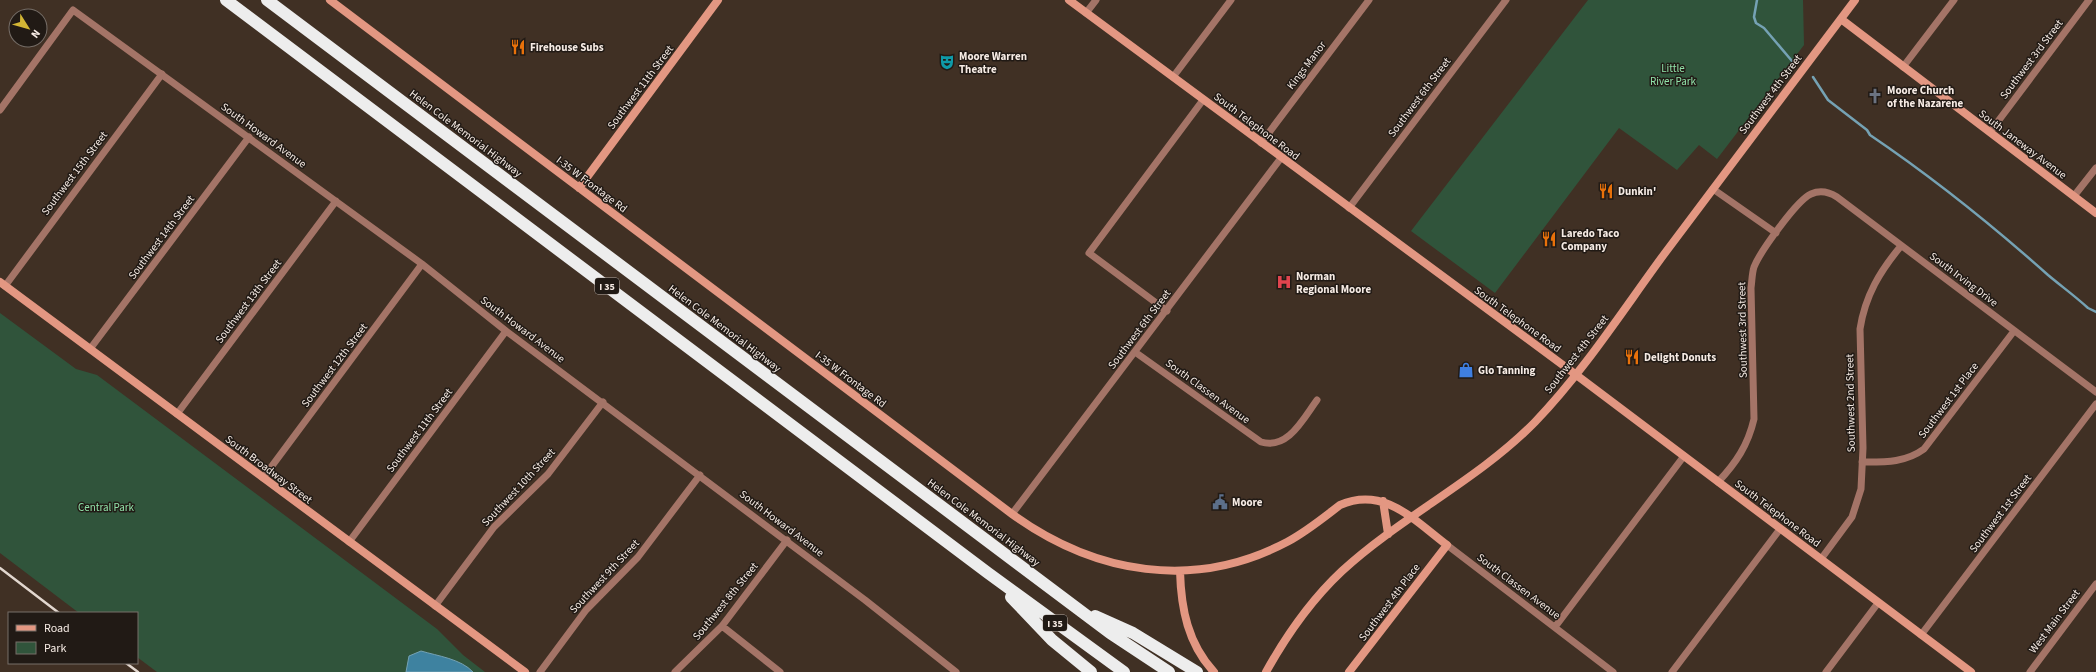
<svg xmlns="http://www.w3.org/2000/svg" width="2096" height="672" viewBox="0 0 2096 672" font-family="'Source Sans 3',sans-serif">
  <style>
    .green { fill: #30543b }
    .water { fill: #3e82a0; stroke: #75a2b4 }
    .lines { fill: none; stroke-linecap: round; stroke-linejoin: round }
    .stream { stroke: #75a2b4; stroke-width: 2.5 }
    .street { stroke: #a47467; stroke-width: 7 }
    .secondary { stroke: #e39782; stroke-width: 8 }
    .highway { stroke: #ededed; stroke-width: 12 }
    .rail { stroke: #e2d7cf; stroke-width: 2.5 }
    .labels { text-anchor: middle; stroke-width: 3; stroke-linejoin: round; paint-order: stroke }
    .shield { fill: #211a15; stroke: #b6aca6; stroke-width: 1 }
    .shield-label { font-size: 10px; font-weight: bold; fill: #f6ebe4 }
    .poi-label { font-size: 11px; font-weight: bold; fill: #f6ebe4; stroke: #211a15; text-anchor: start }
    .street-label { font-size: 11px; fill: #f6ebe4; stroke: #211a15 }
    .park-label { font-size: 11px; fill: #90e2a9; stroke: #211a15 }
  </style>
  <rect width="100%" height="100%" fill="#403024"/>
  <!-- green -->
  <path class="green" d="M1588 0H1803L1804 45 1717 159 1699 145 1677 170 1619 128 1495 293 1411 231Z
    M0 313 76 369 97 375 437 629 463 655 485 672H157L137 657V613H79L0 553Z"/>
  <!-- water -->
  <path class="water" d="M421 651C438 656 461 659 473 672H406L409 656Z"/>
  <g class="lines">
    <!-- stream -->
    <path class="stream" d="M1757 0 1754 17 1756 23 1764 28 1792 61
      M1813 77 1828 100 1867 130 1870 135C1932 177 1992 225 2048 275 2061 286 2075 296 2088 308L2096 312"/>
    <!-- street -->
    <path class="street" d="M1086 13 1096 0
      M1903 67 1954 0
      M1173 77 1231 0
      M0 110 73 10 422 264 506 331 865 600 956 672
      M1990 132 2089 0
      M1261 143 1369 0
      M1713 189 1776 233
      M2074 196 2096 168
      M1349 208 1506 0
      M5 286 162 74
      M1167 311 1089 253 1203 100
      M90 349 249 137
      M1135 352 1261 442C1288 450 1303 419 1317 400
      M177 414 336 201
      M1862 462C1884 462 1905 463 1924 449L2014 331
      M263 478 422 264
      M1718 482C1736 463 1748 445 1754 419L1751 288C1752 281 1752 273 1754 267 1760 252 1797 200 1811 194 1820 190 1829 192 1837 197L2096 392
      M1012 514 1281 158
      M349 542 506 331
      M1447 545 1613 672
      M1821 559 1852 517 1861 489 1863 448 1860 329C1865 296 1880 271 1901 246
      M435 606 494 527 548 474 603 402
      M722 626 780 672
      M1555 627 1684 456
      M1921 635 2096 404
      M540 672 586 610 638 557 700 475
      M675 672 722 626 787 540
      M1672 672 1780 529
      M1826 672 1878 603
      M2030 672 2096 584"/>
    <!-- secondary -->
    <path class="secondary" d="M330 0 1012 514C1095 574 1194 591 1287 542 1306 532 1323 518 1340 505 1384 486 1414 520 1447 545L1349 672
      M1069 0 1575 374 1971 672
      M1841 19 2096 213
      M579 188 718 0
      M0 282 525 672
      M1383 501 1388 534
      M1180 571C1181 609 1188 644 1214 672
      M1266 672C1286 636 1311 600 1342 571 1402 516 1478 480 1535 422 1584 371 1623 310 1665 253 1728 169 1792 85 1855 0"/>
    <!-- highway -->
    <path class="highway" d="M226 0 988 573 1124 672
      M267 0 1110 633 1169 672
      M1011 597 1052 640 1091 672
      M1095 616 1133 633 1197 672"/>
    <!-- rail -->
    <path class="rail" d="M0 568 59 613
      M126 663 138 672"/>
  </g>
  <!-- icons -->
  <defs>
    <g id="restaurant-bare" transform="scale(1.2)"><path d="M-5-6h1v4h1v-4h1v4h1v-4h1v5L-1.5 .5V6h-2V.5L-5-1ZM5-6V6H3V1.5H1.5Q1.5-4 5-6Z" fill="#e8710a" stroke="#211a15" stroke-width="2.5" paint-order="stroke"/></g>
    <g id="theatre-bare" transform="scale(1.2)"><path d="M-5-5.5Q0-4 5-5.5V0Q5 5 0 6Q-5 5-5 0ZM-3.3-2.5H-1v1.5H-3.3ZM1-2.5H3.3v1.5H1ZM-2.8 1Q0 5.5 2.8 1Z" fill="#0f9aa8" stroke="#211a15" stroke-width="2.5" paint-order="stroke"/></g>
    <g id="church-bare" transform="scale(1.2)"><path d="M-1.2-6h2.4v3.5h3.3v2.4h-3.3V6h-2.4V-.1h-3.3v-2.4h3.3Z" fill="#6b7280" stroke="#211a15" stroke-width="2.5" paint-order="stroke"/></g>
    <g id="hospital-bare" transform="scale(1.2)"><path d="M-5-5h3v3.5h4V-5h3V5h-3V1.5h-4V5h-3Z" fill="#e0444e" stroke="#211a15" stroke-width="2.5" paint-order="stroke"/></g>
    <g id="shop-bare" transform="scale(1.2)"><path d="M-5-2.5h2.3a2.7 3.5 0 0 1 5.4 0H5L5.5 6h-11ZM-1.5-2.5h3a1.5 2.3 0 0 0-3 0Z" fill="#3f7fe0" stroke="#211a15" stroke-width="2.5" paint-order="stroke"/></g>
    <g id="civic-bare" transform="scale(1.2)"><path d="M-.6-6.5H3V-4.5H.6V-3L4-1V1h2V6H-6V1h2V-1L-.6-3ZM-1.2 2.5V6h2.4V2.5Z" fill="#5c6f8a" stroke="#211a15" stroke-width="2.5" paint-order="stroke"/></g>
  </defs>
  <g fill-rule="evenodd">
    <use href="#restaurant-bare" x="518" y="47"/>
    <use href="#theatre-bare" x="947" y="62"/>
    <use href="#church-bare" x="1875" y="96"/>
    <use href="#restaurant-bare" x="1606" y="191"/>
    <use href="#restaurant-bare" x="1549" y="239"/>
    <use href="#hospital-bare" x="1284" y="282"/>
    <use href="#restaurant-bare" x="1632" y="357"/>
    <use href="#shop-bare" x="1466" y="370"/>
    <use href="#civic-bare" x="1220" y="502"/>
  </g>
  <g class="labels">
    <!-- shield labels -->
    <g class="shield">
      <rect x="595" y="278" width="24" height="16" rx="3"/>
      <rect x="1043" y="615" width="24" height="16" rx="3"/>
    </g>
    <g class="shield-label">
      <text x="607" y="290">I 35</text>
      <text x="1055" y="627">I 35</text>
    </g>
    <!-- poi labels -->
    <g class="poi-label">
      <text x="530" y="51">Firehouse Subs</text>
      <text x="959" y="60">Moore Warren<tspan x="959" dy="13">Theatre</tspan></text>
      <text x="1887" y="94">Moore Church<tspan x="1887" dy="13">of the Nazarene</tspan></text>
      <text x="1618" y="195">Dunkin'</text>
      <text x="1561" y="237">Laredo Taco<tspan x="1561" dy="13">Company</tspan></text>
      <text x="1296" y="280">Norman<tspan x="1296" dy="13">Regional Moore</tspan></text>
      <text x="1644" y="361">Delight Donuts</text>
      <text x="1478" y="374">Glo Tanning</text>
      <text x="1232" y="506">Moore</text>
    </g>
    <!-- street labels -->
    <g class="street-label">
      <text transform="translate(2031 59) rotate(-53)" y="4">Southwest 3rd Street</text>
      <text transform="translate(1306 65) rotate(-53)" y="4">Kings Manor</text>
      <text transform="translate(640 87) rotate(-53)" y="4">Southwest 11th Street</text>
      <text transform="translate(1770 94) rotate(-53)" y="4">Southwest 4th Street</text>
      <text transform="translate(1419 97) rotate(-53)" y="4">Southwest 6th Street</text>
      <text transform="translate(1257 126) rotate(37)" y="4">South Telephone Road</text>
      <text transform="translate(466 133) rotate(37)" y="4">Helen Cole Memorial Highway</text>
      <text transform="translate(264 135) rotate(36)" y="4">South Howard Avenue</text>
      <text transform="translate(2023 144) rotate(37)" y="4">South Janeway Avenue</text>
      <text transform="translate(74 173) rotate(-53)" y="4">Southwest 15th Street</text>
      <text transform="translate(592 184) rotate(37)" y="4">I-35 W Frontage Rd</text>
      <text transform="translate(161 237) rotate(-53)" y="4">Southwest 14th Street</text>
      <text transform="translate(1964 279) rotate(37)" y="4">South Irving Drive</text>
      <text transform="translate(248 301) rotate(-53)" y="4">Southwest 13th Street</text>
      <text transform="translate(1518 319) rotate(36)" y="4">South Telephone Road</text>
      <text transform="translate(725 328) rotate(37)" y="4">Helen Cole Memorial Highway</text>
      <text transform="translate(523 329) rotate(37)" y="4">South Howard Avenue</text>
      <text transform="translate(1139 329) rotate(-53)" y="4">Southwest 6th Street</text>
      <text transform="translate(1742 330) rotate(-91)" y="4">Southwest 3rd Street</text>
      <text transform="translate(1576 354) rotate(-52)" y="4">Southwest 4th Street</text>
      <text transform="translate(334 365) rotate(-53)" y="4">Southwest 12th Street</text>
      <text transform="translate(851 379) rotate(37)" y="4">I-35 W Frontage Rd</text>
      <text transform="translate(1208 391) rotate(36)" y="4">South Classen Avenue</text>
      <text transform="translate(1948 400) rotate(-53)" y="4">Southwest 1st Place</text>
      <text transform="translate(1850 403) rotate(-91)" y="4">Southwest 2nd Street</text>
      <text transform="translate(419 430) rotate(-53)" y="4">Southwest 11th Street</text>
      <text transform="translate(269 469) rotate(37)" y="4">South Broadway Street</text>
      <text transform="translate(518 487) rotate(-47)" y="4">Southwest 10th Street</text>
      <text transform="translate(1778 513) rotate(37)" y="4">South Telephone Road</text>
      <text transform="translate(2000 513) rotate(-53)" y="4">Southwest 1st Street</text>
      <text transform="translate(984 522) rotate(37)" y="4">Helen Cole Memorial Highway</text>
      <text transform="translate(782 523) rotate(37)" y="4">South Howard Avenue</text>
      <text transform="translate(604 576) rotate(-47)" y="4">Southwest 9th Street</text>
      <text transform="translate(1519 586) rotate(37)" y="4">South Classen Avenue</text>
      <text transform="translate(725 601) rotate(-51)" y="4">Southwest 8th Street</text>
      <text transform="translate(1389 602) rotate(-53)" y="4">Southwest 4th Place</text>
      <text transform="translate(2054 621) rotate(-53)" y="4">West Main Street</text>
    </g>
    <!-- park labels -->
    <g class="park-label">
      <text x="1673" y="72">Little<tspan x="1673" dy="13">River Park</tspan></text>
      <text x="106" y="511">Central Park</text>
    </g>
  </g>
  <!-- legend -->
  <rect x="8" y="612" width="130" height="52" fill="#211a15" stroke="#766e68"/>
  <rect x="16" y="625" width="20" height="6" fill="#e39782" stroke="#766e68"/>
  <text x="44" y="632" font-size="12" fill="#f6ebe4">Road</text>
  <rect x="16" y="642" width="20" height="12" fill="#30543b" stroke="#766e68"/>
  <text x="44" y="652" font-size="12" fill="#f6ebe4">Park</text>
  <!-- north arrow -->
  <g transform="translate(28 28) rotate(127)"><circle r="19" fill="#211a15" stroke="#766e68"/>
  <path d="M0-3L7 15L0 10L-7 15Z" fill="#d3b635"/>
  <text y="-6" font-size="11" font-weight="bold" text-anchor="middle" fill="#f6ebe4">N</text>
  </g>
</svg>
